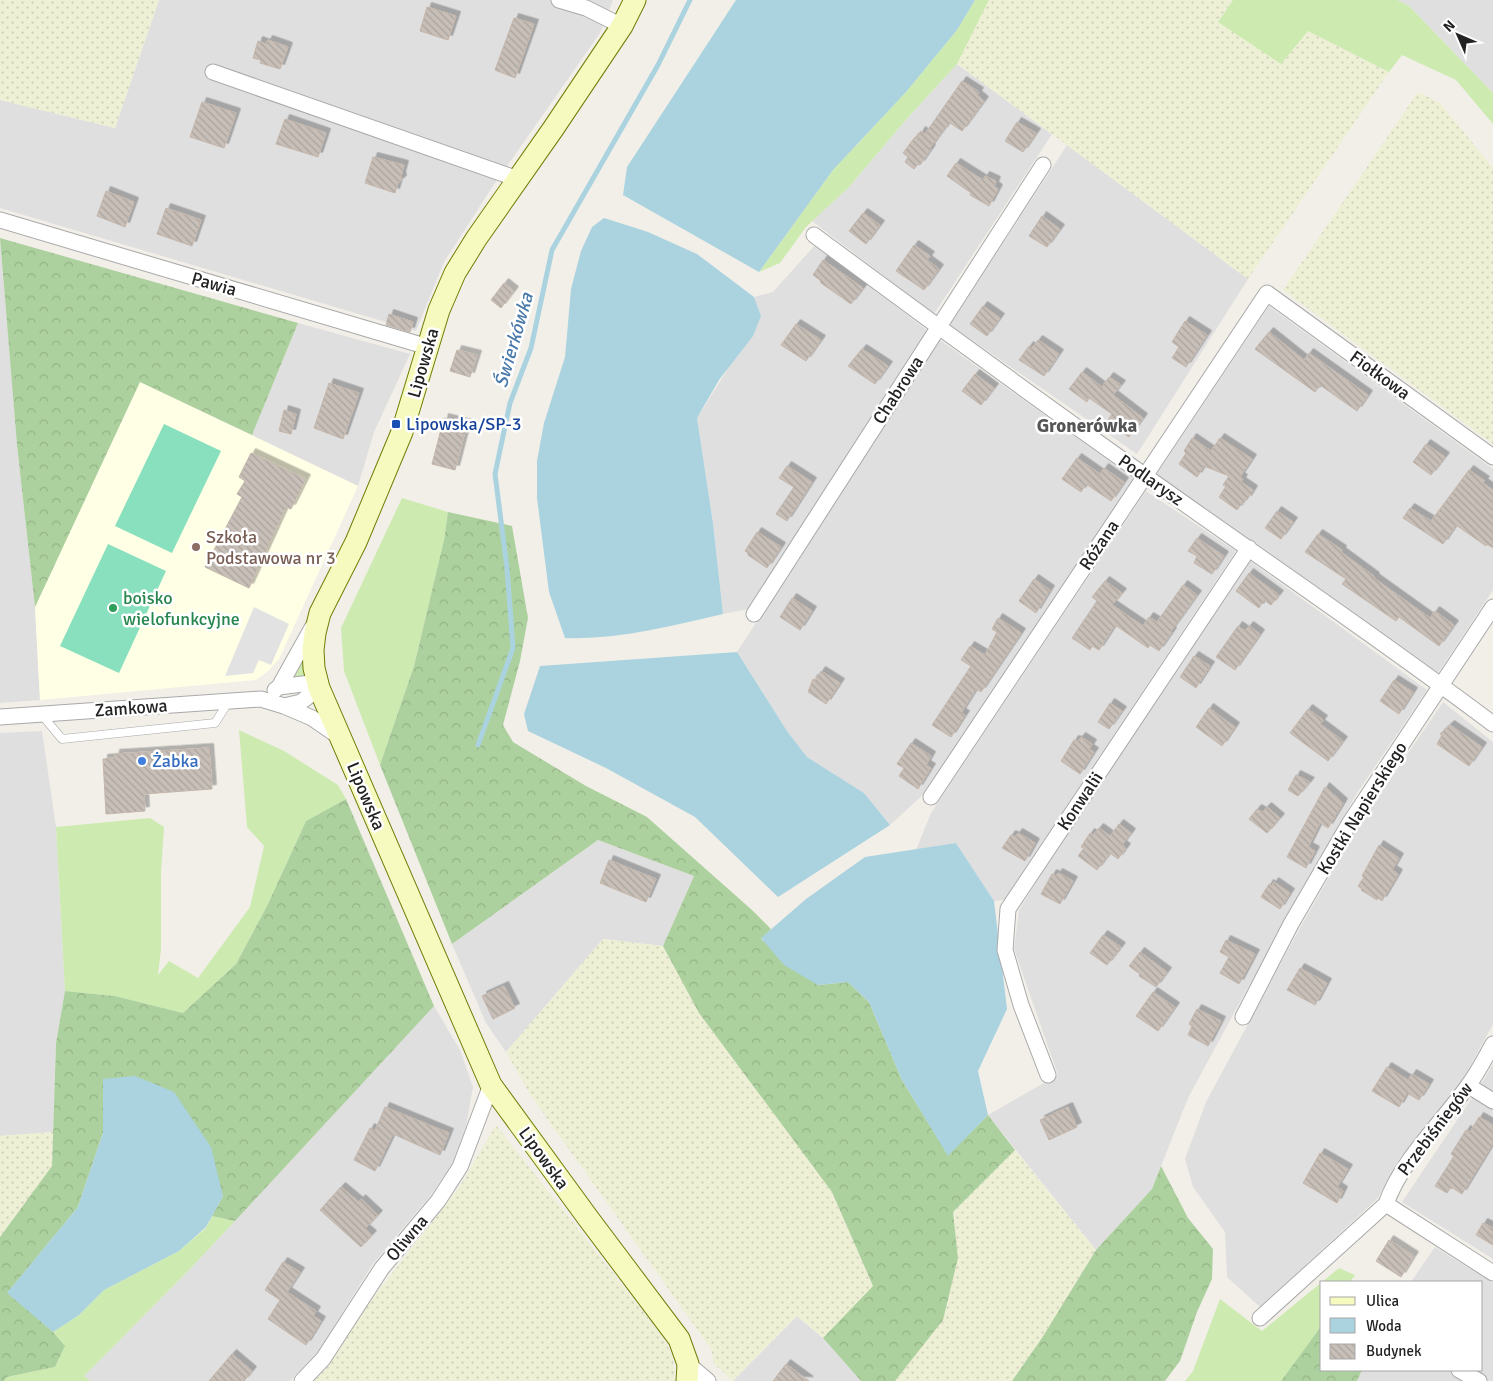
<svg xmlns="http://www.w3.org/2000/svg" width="1493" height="1381" viewBox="0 0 1493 1381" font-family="Signika,sans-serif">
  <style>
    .residential { fill: #e0dfdf }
    .education { fill: #ffffe5 }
    .farmland { fill: url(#farmland-dots) }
    .grass { fill: #cdebb0 }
    .forest { fill: url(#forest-crowns) }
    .pitch { fill: #88e0be }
    .parking { fill: #e2e2e2 }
    .water { fill: #aad3df }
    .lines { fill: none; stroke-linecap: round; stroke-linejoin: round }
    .stream { stroke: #aad3df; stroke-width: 5 }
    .building { fill: url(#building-back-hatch); stroke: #c4b6ab; filter: url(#shadow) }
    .lane-casing { stroke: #a9a9a9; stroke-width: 9 }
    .street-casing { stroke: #a9a9a9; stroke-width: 17 }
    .secondary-casing { stroke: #707d05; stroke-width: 23 }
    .lane { stroke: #fff; stroke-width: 8 }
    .street { stroke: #fff; stroke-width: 15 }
    .secondary { stroke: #f7fabf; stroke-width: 21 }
    .transit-dot { fill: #1a4fb4; stroke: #fff; stroke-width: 2 }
    .education-dot { fill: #8d6e63; stroke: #fff; stroke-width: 2 }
    .leisure-dot { fill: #2e9e5b; stroke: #fff; stroke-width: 2 }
    .shop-dot { fill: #3f7fe0; stroke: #fff; stroke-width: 2 }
    .labels { text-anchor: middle; stroke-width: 5; stroke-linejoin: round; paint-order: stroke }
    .street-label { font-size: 18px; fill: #222; stroke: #fff }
    .transit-label { font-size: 18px; fill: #164399; stroke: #fff; text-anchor: start }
    .education-label { font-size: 18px; fill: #785e54; stroke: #fff; text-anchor: start }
    .leisure-label { font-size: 18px; fill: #27864d; stroke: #fff; text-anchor: start }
    .shop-label { font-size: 18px; fill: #366cbe; stroke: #fff; text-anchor: start }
    .water-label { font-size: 19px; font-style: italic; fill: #4a7aab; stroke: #fff }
    .neighbourhood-label { font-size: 19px; font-weight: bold; fill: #555; stroke: #fff }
  </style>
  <defs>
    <pattern id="farmland-dots" width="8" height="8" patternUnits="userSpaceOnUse" patternTransform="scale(1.25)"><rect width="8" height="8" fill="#eef0d5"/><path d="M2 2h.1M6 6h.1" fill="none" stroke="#ccceb7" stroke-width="1.8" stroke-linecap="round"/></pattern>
    <pattern id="forest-crowns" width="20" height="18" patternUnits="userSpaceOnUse" patternTransform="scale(1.25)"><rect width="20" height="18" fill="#add19e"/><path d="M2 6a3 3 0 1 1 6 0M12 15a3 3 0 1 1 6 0" fill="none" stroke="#95b388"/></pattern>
    <pattern id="building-back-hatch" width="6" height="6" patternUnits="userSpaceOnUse" patternTransform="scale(1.25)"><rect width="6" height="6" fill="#c7bfb8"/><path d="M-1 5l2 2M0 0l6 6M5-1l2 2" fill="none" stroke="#aba49e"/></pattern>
    <filter id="shadow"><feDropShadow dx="4.5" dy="-4.5" stdDeviation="0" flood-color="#0004"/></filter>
  </defs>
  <rect width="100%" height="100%" fill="#f2efe9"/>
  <!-- residential -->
  <path class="residential" d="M159 0H613L600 33 491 189 444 262 416 331 0 208V100L115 128Z
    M1397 0H1493V93L1409 6Z
    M957 64 1052 134 934 314 812 221 849 187 904 122Z
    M1067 145 1248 279 1137 454 950 325Z
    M0 238 17 445 35 607 40 700 0 703Z
    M815 245 928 331 748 609 723 614 713 523 697 418 761 316 754 297 773 292Z
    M1269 306 1493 469V590L1438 673 1157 474Z
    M298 323 410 354 374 432 358 486 252 435Z
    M940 340 1134 479 926 792 890 825 864 793 807 757 787 731 737 652Z
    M1146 491 1236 551 1004 900 994 901 956 843 916 850 931 813Z
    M1250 561 1427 690 1357 793 1241 1000 1188 1098 1152 1189 1096 1250 988 1115 1058 1075 1014 949 1019 910 1057 849Z
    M1443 702 1493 742V1024L1461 1083 1400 1158 1378 1198 1260 1307 1227 1277 1225 1232 1193 1187 1185 1159 1206 1102 1296 935 1357 828Z
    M42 731 56 827 65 991 56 1043 53 1132 0 1136V733Z
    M598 840 694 876 663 946 603 939 506 1052 486 1023 452 944Z
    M434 1006 460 1050 473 1087 466 1126 452 1164 431 1195 372 1265 317 1354 290 1381H90L84 1376 189 1270Z
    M1493 1064V1259L1402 1202 1480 1086Z
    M1435 1247 1493 1283V1381H1357L1362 1370H1482V1282H1411Z
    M797 1316 823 1338 861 1381H733Z"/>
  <!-- education -->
  <path class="education" d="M140 382 358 486 279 659 268 671 256 680 40 700 35 607Z"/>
  <!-- farmland -->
  <path class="farmland" d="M0 0H159L115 128 0 100Z
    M989 0H1233L1218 21 1281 64 1308 31 1389 72 1248 279 957 64Z
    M1418 92 1440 103 1493 168V444L1283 290Z
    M603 939 663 946 699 1013 832 1192 873 1287 823 1338 797 1316 733 1381 714 1364 711 1349 531 1096 506 1052Z
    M496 1125 660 1333 673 1356 675 1381H499L496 1379 494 1381H314L329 1365 365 1308 460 1186Z
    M53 1132 52 1166 0 1236V1136Z
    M1015 1150 1096 1250 1042 1338 1012 1381H895L943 1320 958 1258 953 1212Z"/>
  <!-- grass -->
  <path class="grass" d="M975 0H989L957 64 904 122 849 187 806 227 780 263 759 272 833 170 906 92 957 30Z
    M1233 0H1397L1409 6 1493 93V124L1456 80 1402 55 1389 72 1308 31 1281 64 1218 22Z
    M402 498 448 512 444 540 414 666 380 765 344 671 341 628Z
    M301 659 303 660 306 676 293 678Z
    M239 730 284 751 338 785 346 799 306 821 267 906 236 964 183 1013 115 996 65 991 56 827 150 818 164 827 161 873V949L158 975 169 961 198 978 250 907 264 846 247 827Z
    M212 1216 235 1221 189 1270 84 1376 90 1381H4L7 1377 55 1367 65 1346 53 1332 79 1315 104 1290 179 1251 206 1228Z
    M1339 1268 1355 1275 1350 1282H1322V1325L1281 1381H1185L1193 1371 1220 1299 1262 1331Z"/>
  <!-- forest -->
  <path class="forest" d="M0 238 298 323 252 435 140 382 35 607 17 445Z
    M448 512 512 526 528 618 520 661 503 725 513 742 586 786 647 817 752 910 771 929 761 939 818 985 848 982 869 1002 902 1080 948 1155 988 1115 1015 1150 953 1212 958 1258 943 1320 895 1381H861L823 1338 873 1286 832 1192 699 1013 663 946 694 876 598 840 452 944 380 765 414 666 444 540Z
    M346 799 434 1006 235 1221 212 1216 223 1196 104 1079 103 1133 78 1207 8 1292 53 1332 65 1346 55 1367 7 1377 4 1381H0V1237L52 1166 56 1043 65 991 115 996 183 1013 236 964 267 906 306 821Z
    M1161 1166 1188 1218 1213 1249 1212 1279 1197 1312 1180 1361 1165 1381H1012L1042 1338 1096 1250 1152 1189Z
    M1322 1325V1370H1362L1357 1381H1281Z"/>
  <!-- pitch -->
  <path class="pitch" d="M164 424 221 451 172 553 115 526Z
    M108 544 166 571 119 673 60 646Z"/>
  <!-- parking -->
  <path class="parking" d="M254 607 289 624 271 665 259 660 253 673 225 676Z"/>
  <!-- water -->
  <path class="water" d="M736 0H975L957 30 906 92 833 170 759 272 623 195 627 167Z
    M604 218 648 232 697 254 754 297 761 316 753 336 719 380 697 418 713 523 723 614C671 626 618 640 565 638L549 592 537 498V461L544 423 565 357 571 289 581 251 592 227Z
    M737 652 787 731 807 757 864 793 890 825 778 897 695 817 606 768 528 731 524 714 540 666Z
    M956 843 994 901 1007 1009 978 1071 988 1115 948 1156 902 1080 869 1002 848 982 818 985 784 965 761 938 806 899 865 857Z
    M135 1076 174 1092 211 1147 223 1196 206 1227 179 1251 104 1290 79 1315 53 1332 7 1293 78 1207 103 1133V1079Z"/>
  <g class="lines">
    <!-- stream -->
    <path class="stream" d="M478 745 513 648 507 568 495 474 510 403 531 348 552 250 658 65 690 0"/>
  </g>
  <!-- building -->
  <path class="building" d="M427 7 456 16 448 40 420 31Z
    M514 18 534 24 515 78 495 70Z
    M268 40 288 47 280 69 260 63 261 60 253 58 258 41 266 44Z
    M962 81 979 92 977 95 984 101 962 131 950 123 948 127 946 126 930 148 931 149 920 165 918 164 914 169 905 162 908 157 903 153 915 137 917 138 921 131 925 134Z
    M202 102 236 113 224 148 190 137Z
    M285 119 326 133 318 157 276 144Z
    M1017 122 1036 133 1023 152 1005 141Z
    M373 157 404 165 401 176 402 180 398 183 395 193 365 183Z
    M956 163 983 180 985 176 996 181 994 186 998 189 989 206 970 195 971 193 947 176Z
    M106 191 134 202 125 227 97 216Z
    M166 208 201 220 192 246 157 234Z
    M863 213 880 225 866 244 849 231Z
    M1042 216 1060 229 1047 247 1029 236Z
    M914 245 930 256 927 260 939 269 924 290 896 271Z
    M823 260 863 288 851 304 821 283 820 280 813 275Z
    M504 283 514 291 501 308 491 300Z
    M983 306 1000 318 987 336 970 324Z
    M389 314 413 322 410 332 386 325Z
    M1185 321 1207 335 1186 367 1172 358 1179 347 1172 342Z
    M796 324 821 340 806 361 781 345Z
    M1269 332 1304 360 1309 353 1368 395 1357 411 1320 385 1315 392 1255 349Z
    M1038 340 1059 354 1044 376 1019 360 1029 346 1032 348Z
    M862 349 888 366 875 384 848 366Z
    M457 350 477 355 470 377 450 371Z
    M1082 372 1102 387 1109 377 1121 385 1113 395 1143 418 1129 437 1106 423 1112 414 1089 398 1087 402 1069 389Z
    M975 374 994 388 981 405 962 391Z
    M329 383 359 393 343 439 314 428Z
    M284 410 296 414 291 434 279 431Z
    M444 418 467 424 455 470 432 464Z
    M1192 438 1211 451 1220 438 1252 459 1240 477 1243 479 1241 482 1253 490 1247 500 1245 499 1237 510 1219 497 1226 486 1223 485 1229 476 1204 466 1197 477 1179 464 1186 453 1184 451Z
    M1426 444 1445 457 1431 475 1413 462Z
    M251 453 306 479 291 509 286 507 249 588 205 567 242 497 237 494 245 481 239 477Z
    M1077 458 1100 474 1104 468 1124 482 1111 501 1086 484 1081 492 1062 479Z
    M787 466 812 482 787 521 776 514 794 487 779 478Z
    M1469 470 1485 481 1483 483 1493 490V548L1487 544 1486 546 1456 525 1443 544 1403 518 1410 508 1431 521Z
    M1277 511 1293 522 1281 539 1265 528Z
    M757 532 781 547 767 568 748 555V553L745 551Z
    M1318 534 1342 550 1341 552 1375 577 1374 578 1430 618 1435 611 1454 625 1439 646 1399 617 1396 621 1342 584 1346 579 1305 552Z
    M1197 538 1224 556 1212 574 1194 563 1197 556 1188 551Z
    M1249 573 1279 595 1271 605 1264 600 1259 608 1236 591Z
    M1034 579 1050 590 1036 613 1019 601Z
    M1105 581 1122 593 1112 605 1143 626 1149 617 1157 622 1183 585 1197 595 1171 631 1172 632 1159 651 1150 645 1148 648 1115 625 1099 650 1092 646 1090 650 1072 638 1097 601 1092 597Z
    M792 598 812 611 800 630 780 617Z
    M998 618 1021 633 981 692 976 689 961 713 965 715 951 737 932 725 971 666 961 660 970 646 985 655 997 632 992 629Z
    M1238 626 1245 631 1249 626 1260 634 1235 670 1216 657Z
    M1194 656 1210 666 1196 688 1180 677Z
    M821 671 840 683 826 704 808 692 813 679 815 680Z
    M1394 680 1413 692 1399 714 1380 701Z
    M1110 703 1122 711 1109 729 1098 722Z
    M1209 708 1235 727 1222 746 1196 727Z
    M1308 709 1323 720 1320 724 1343 741 1328 761 1290 733Z
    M1450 725 1482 747 1469 766 1437 744 1442 735 1440 734Z
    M1081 737 1092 744 1089 749 1094 752 1080 774 1061 761 1074 740 1078 741Z
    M911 743 931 756 926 765 931 768 918 789 899 776 904 768 897 764Z
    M209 748 212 789 144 794 145 811 106 814 103 759 115 758V754Z
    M1296 775 1310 782 1298 796 1288 790Z
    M1325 787 1343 803 1328 828 1320 823 1308 847 1315 851 1306 868 1287 857Z
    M1267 807 1280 818 1267 833 1249 819 1257 809 1262 812Z
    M1119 824 1131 833 1122 845 1126 848 1118 859 1110 853 1097 870 1078 856 1084 848 1081 847 1090 833 1093 835 1099 828 1110 836Z
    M1018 833 1035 843 1025 861 1002 848 1011 835 1015 837Z
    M1379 845 1399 858 1392 870 1398 874 1382 901 1378 898 1377 900 1361 890 1362 889 1358 886 1364 877 1362 876Z
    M609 860 656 879 646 902 600 883Z
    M1058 873 1073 881 1060 904 1041 894 1052 874 1056 876Z
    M1274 882 1290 893 1280 909 1261 897 1269 884 1272 886Z
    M1103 935 1121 947 1107 965 1090 953Z
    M1226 940 1255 954 1239 984 1220 973 1229 957 1220 952Z
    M1140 952 1167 972 1156 987 1139 976 1140 974 1129 966Z
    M1300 968 1327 983 1315 1005 1287 990Z
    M504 986 515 1008 493 1019 482 996Z
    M1153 992 1175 1007 1158 1031 1136 1016Z
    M1197 1009 1221 1021 1208 1046 1188 1035 1192 1026 1189 1024Z
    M1387 1067 1408 1080 1412 1074 1429 1084 1419 1100 1407 1093 1399 1107 1372 1091Z
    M385 1107 449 1133 440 1155 393 1134 375 1171 354 1160 370 1128 375 1131Z
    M1068 1107 1077 1127 1049 1140 1040 1120Z
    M1479 1117 1493 1125V1143L1462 1194 1451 1187 1447 1193 1435 1186 1454 1156 1451 1154 1466 1130 1470 1132Z
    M1320 1153 1348 1169 1337 1187 1343 1191 1337 1203 1303 1183Z
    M341 1187 359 1202 361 1199 378 1215 365 1229 372 1235 361 1247 320 1210Z
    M1483 1223 1493 1228V1245L1476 1235Z
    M1389 1240 1414 1256 1401 1277 1376 1261Z
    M283 1262 300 1272 287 1292 316 1311 313 1316 321 1321 306 1345 268 1319 280 1300 265 1290Z
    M232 1354 252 1371 244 1381H209Z
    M786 1364 809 1381H773Z"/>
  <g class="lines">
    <!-- lane casing -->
    <g class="lane-casing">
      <path id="lane" d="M42 715 62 739 215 723 229 701"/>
    </g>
    <!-- street casing -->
    <g class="street-casing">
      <path id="street" d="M559 0 586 8 622 26
        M213 72 518 179
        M0 220 428 347
        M814 235C923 316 1033 396 1144 475 1260 558 1379 638 1493 724
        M754 614 1043 165
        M279 687 312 628
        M275 690 279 687 318 682
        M284 706 301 702 319 688
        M0 717 261 699 284 706 312 718 341 738
        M931 797 1267 293 1493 457
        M1243 1017 1291 924 1349 824 1493 607
        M1493 1044C1485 1058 1477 1074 1467 1087 1440 1125 1402 1159 1386 1204L1493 1273
        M1048 1075 1021 1005 1005 950 1008 909 1249 548
        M1469 1086 1493 1101
        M1260 1318 1386 1204
        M688 1364 708 1381
        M1459 1370 1479 1381
        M302 1381 323 1359 382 1268 438 1201 460 1167 491 1085"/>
    </g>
    <!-- secondary casing -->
    <g class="secondary-casing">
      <path id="secondary" d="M635 0 622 26 553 129 476 239 455 273 439 310 402 432 356 542 320 613 315 633 313 650 314 668 319 688 491 1085 588 1218 679 1339 688 1364 687 1381"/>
    </g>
    <!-- lane -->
    <use href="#lane" class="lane"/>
    <!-- street -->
    <use href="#street" class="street"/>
    <!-- secondary -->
    <use href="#secondary" class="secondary"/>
  </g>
  <!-- markers -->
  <rect class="transit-dot" x="391" y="419" width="10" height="10" rx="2.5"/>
  <circle class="education-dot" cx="196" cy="547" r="5"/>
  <circle class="leisure-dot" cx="113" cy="608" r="5"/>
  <circle class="shop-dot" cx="142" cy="761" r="5"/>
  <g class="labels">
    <!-- street labels -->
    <g class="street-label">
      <text transform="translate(214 284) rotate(16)" y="6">Pawia</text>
      <text transform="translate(423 363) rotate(-74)" y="6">Lipowska</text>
      <text transform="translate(1380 375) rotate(36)" y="6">Fiołkowa</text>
      <text transform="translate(898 390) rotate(-57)" y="6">Chabrowa</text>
      <text transform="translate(1151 480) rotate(35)" y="6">Podlarysz</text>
      <text transform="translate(1099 545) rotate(-56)" y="6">Różana</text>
      <text transform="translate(131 708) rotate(-4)" y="6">Zamkowa</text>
      <text transform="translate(366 796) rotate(67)" y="6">Lipowska</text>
      <text transform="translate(1080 801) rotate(-56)" y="6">Konwalii</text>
      <text transform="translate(1362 808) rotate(-58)" y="6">Kostki Napierskiego</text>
      <text transform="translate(1435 1129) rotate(-53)" y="6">Przebiśniegów</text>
      <text transform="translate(544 1158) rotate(54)" y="6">Lipowska</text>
      <text transform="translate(407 1238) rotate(-50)" y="6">Oliwna</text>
    </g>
    <!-- transit labels -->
    <g class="transit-label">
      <text x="406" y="430">Lipowska/SP-3</text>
    </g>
    <!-- education labels -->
    <g class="education-label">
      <text x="206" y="543">Szkoła<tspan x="206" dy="21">Podstawowa nr 3</tspan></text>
    </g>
    <!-- leisure labels -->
    <g class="leisure-label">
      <text x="123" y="604">boisko<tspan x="123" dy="21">wielofunkcyjne</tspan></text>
    </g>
    <!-- shop labels -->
    <g class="shop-label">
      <text x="152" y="767">Żabka</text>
    </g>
    <!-- water labels -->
    <g class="water-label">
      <text transform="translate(513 340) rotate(-74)" y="7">Świerkówka</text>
    </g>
    <!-- neighbourhood labels -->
    <g class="neighbourhood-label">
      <text x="1087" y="432">Gronerówka</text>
    </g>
  </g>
  <!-- legend -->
  <rect x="1320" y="1281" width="162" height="90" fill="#ffffff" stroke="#a7a7a7"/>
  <rect x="1330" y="1297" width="25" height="8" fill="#f7fabf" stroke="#a7a7a7"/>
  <text x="1366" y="1306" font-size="15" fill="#222222">Ulica</text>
  <rect x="1330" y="1318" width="25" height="15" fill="#aad3df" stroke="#a7a7a7"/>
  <text x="1366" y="1331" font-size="15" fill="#222222">Woda</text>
  <rect x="1330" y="1344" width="25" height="15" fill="url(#building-back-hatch)" stroke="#a7a7a7"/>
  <text x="1366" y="1356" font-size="15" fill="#222222">Budynek</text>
  <!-- north arrow -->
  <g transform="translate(1458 35) rotate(315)" stroke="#ffffff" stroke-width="4" paint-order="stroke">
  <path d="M0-4L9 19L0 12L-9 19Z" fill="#222222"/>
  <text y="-8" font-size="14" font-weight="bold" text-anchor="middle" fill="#222222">N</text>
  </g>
</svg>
